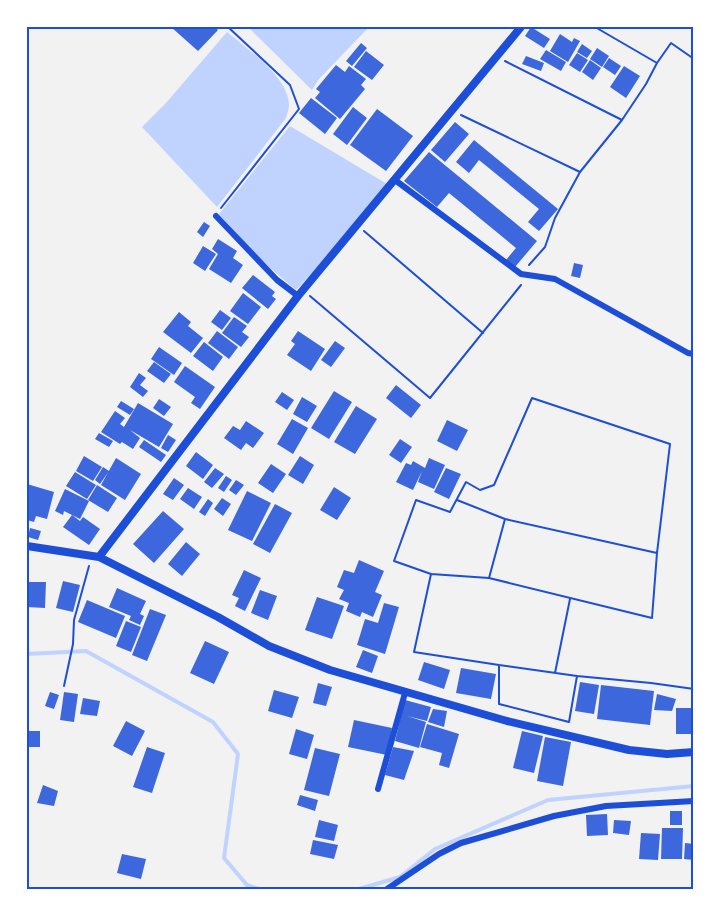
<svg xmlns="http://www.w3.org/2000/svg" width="721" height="916" viewBox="0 0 721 916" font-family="Literata,serif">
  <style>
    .water { fill: #bfd3fe }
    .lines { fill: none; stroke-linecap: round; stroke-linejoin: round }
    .stream { stroke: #bfd3fe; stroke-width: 4 }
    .building { fill: #3d67dc }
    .path { stroke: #1d4ed8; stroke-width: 2 }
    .minor { stroke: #1d4ed8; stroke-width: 6 }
    .tertiary { stroke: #1d4ed8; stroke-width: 8 }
    .neatline { fill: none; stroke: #1d4ed8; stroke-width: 2 }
  </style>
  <rect width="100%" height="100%" fill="#f2f2f2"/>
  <!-- water -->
  <path class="water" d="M248 27H369L319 79 312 90Z
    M227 32C246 48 289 77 289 105 289 109 287 114 286 118L217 207 142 127 166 103Z
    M290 126 387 184 315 270 296 290 262 261 219 214Z"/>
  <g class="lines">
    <!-- stream -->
    <path class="stream" d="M27 654 86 651 213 722 238 754 224 858 247 885 259 889
      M359 889 400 877 435 849 548 800 694 786"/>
  </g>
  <!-- building -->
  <path class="building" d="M171 27H215L218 30 198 51Z
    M531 27 550 39 544 48 525 36Z
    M560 34 572 42 574 38 580 41 568 62 550 51Z
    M361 43 367 48 352 66 346 61Z
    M582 44 592 51 587 58 577 52Z
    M597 48 609 56 602 67 590 59Z
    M546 50 566 62 561 71 540 59Z
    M366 51 384 65 372 80 354 67Z
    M577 53 588 60 580 72 569 65Z
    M526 56 544 63 541 71 522 64Z
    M609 58 621 66 615 75 603 67Z
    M590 60 601 68 593 80 582 72Z
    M336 65 345 72 349 66 366 79 361 85 365 89 340 119 315 98 320 92 316 89Z
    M624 66 640 76 626 98 610 87Z
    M311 98 337 118 325 134 299 113Z
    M353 107 367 118 347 145 333 134Z
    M377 109 413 136 386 171 350 145Z
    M455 122 469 134 445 162 431 150Z
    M474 140 558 209 539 231 528 222 539 209 479 160 469 173 456 162Z
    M429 152 537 241 515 267 506 260 516 248 449 193 437 207 404 181Z
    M204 222 210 226 203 237 197 232Z
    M218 239 237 251 233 258 243 265 231 283 209 269 218 254 212 249Z
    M203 246 216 254 205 271 193 263Z
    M574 263 583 265 580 278 571 276Z
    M253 275 275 292 272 296 276 299 268 309 242 288Z
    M243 293 261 307 248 324 230 311Z
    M220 310 231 318 222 330 211 322Z
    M179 312 191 322 188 326 203 338 191 353 163 332Z
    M234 317 247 326 242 332 249 337 241 347 222 333Z
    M217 331 238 347 229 359 208 343Z
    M298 331 325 349 311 371 287 355 295 344 291 341Z
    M335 341 345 348 331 367 321 360Z
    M204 342 223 357 213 371 193 356Z
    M159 347 182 363 174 375 151 359Z
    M154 362 171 374 164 383 147 371Z
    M185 366 215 387 200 409 191 403 195 397 174 382Z
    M139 373 146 378 140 385 148 391 143 397 130 387Z
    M396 385 421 405 411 418 386 398Z
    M334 391 352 402 329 439 311 428Z
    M282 392 294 400 287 410 275 402Z
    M302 397 317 406 307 422 293 414Z
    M159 399 171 407 164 416 153 408Z
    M121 401 134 409 130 415 117 407Z
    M138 403 173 424 159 447 130 430 140 438 133 449 122 442 120 444 101 432 115 411 125 418 120 424 124 427Z
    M356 406 377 419 355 454 334 442Z
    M292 419 308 428 293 454 277 444Z
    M447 420 468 430 457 451 437 441Z
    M246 421 264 433 253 448 246 443 241 450 224 438 233 426 240 430Z
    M99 433 113 441 109 447 95 439Z
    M168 435 176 440 168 452 161 448Z
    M400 439 412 447 401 463 389 455Z
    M144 440 166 455 161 462 139 447Z
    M196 452 213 465 203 479 186 466Z
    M84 456 102 467 93 481 76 471Z
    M300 456 314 465 303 484 288 475Z
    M116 458 141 474 125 500 101 485Z
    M429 458 445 465 434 489 418 482 422 471 413 490 396 482 406 463 411 465 413 461 425 468Z
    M271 464 286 474 273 493 258 483Z
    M103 467 109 471 100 484 95 480Z
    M215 468 224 474 212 488 204 482Z
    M446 468 461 474 449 499 434 492Z
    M75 472 96 485 87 499 66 486Z
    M226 476 232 480 224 492 218 488Z
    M174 478 184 485 173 500 163 494Z
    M236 480 244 485 236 495 229 490Z
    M27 484 54 492 47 519 36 516 34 522 27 520Z
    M97 485 117 498 108 512 88 500Z
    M334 487 351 498 337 520 320 510Z
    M188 488 202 497 194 509 180 499Z
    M65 489 89 501 80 519 64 511 63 515 55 511Z
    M247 491 271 503 252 541 228 530Z
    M222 498 231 504 223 516 214 509Z
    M208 499 213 503 205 516 199 512Z
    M275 504 292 513 270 553 253 544Z
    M163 511 184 529 154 563 133 544Z
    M72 515 80 521 83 517 100 529 89 545 63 527Z
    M30 528 41 531 38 540 28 537Z
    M186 542 200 554 182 576 168 564Z
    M359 560 384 571 375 592 382 595 373 617 362 612 360 617 346 611 349 603 339 599 344 590 337 587 344 570 354 573Z
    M244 570 261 578 245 611 235 606 239 598 232 595Z
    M63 581 80 585 73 612 56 608Z
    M28 582H46L45 608 27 607Z
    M117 588 146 601 140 614 144 616 140 625 129 620 131 616 109 607Z
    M260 590 277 596 268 620 251 613Z
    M317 597 344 606 332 639 305 630Z
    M87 600 125 616 116 638 78 622Z
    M384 603 399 607 385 654 357 645 365 619 378 623Z
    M150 609 166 615 147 661 132 655Z
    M126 621 141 627 131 652 116 646Z
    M205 641 229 652 214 684 190 673Z
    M363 650 378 656 372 673 356 667Z
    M424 662 450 670 444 689 418 680Z
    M461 668 496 674 491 699 456 693Z
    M580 682 599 685 594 714 575 711Z
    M318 683 332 687 326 706 313 703Z
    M601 685 654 691 650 725 597 719Z
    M274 690 299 697 292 718 268 711Z
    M50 692 59 695 54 709 45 706Z
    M64 692 78 694 74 722 60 720Z
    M657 694 676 699 672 711 654 710Z
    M83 698 100 701 97 716 80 714Z
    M405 700 431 707 427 721 407 716 426 722 419 748 395 741Z
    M676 708H694V734H676Z
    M433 709 447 711 444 727 428 722Z
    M354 720 392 728 387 755 348 747Z
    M126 721 145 731 132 756 113 746Z
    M427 724 459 734 449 768 439 765 442 753 420 747Z
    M296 729 314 735 307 759 289 754Z
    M29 731H40V747H29Z
    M522 731 543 736 534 773 513 768Z
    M545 737 571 742 563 786 537 781Z
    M147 747 165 753 152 793 133 787Z
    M393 747 414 751 404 780 385 775Z
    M315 748 340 754 329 796 304 790Z
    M43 785 58 791 54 806 37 803Z
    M300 795 318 800 315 811 297 805Z
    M670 811H682V825H670Z
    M607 814 608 835 587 836 586 815Z
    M319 820 338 825 334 841 315 837Z
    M614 820 631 821 629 835 613 833Z
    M662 828H683L682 859H661Z
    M641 833 660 834 658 860 639 859Z
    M313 840 338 845 334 859 310 854Z
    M685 843 694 844V860L684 859Z
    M122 854 146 859 141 879 117 873Z"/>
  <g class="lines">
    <!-- path -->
    <path class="path" d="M505 61 622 120 646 84 657 63 595 27
      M657 63 671 43 694 59
      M461 115 580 172
      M221 208 299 109 290 85 228 27
      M364 231 483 333
      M529 265 545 247 555 218 580 172 622 120
      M310 296 430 398 521 285
      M457 500 505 519 657 553 670 444 532 398 494 485 480 490 466 482 450 512 416 500 394 561 431 574 414 652 499 665V704L569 722 577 676 651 683 694 689
      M431 574 489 578 505 519
      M489 578 652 618 657 553
      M499 665 577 676
      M555 673 570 599
      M64 686 73 644 74 620 89 566"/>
    <!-- minor -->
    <path class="minor" d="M395 180 521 274 555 279 688 353 694 354
      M216 216 277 280 298 296
      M378 789 405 693
      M387 889 439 854 461 843 554 816 606 806 694 801"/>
    <!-- tertiary -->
    <path class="tertiary" d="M27 546 99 557 218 617 269 646 330 670 507 721 629 750 667 754 694 752
      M99 557 298 296 521 27"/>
  </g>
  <!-- border -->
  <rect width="721" height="916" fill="none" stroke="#ffffff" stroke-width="57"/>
  <rect x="28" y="28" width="664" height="860" class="neatline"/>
</svg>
